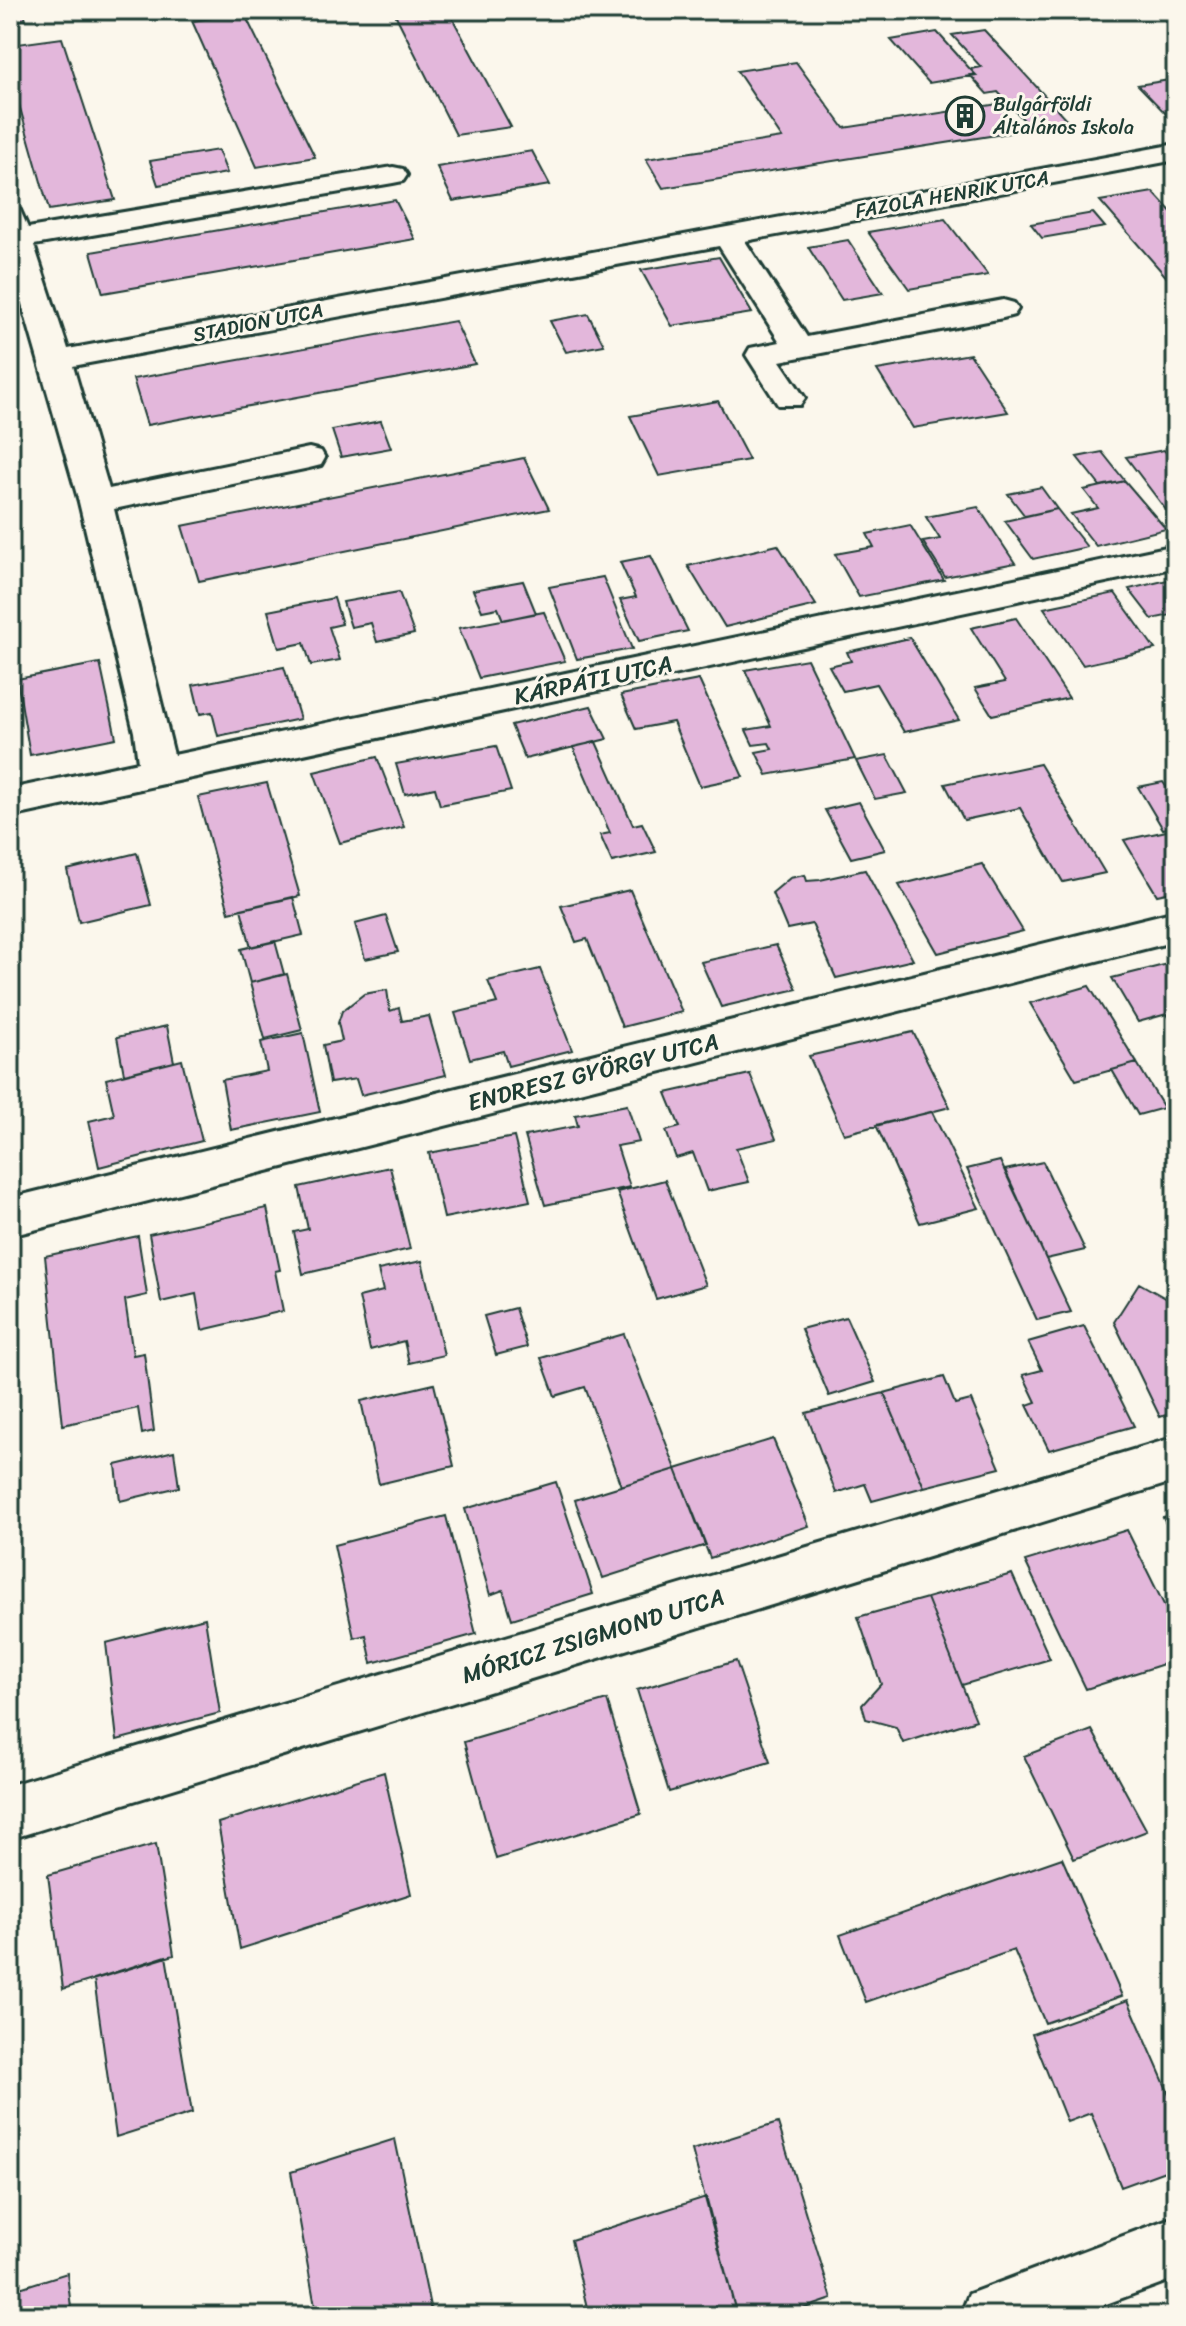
<svg xmlns="http://www.w3.org/2000/svg" width="1186" height="2326" viewBox="0 0 1186 2326" font-family="Sriracha,sans-serif">
  <style>
    .building { fill: #e3b7db; stroke: #1f3d34; stroke-width: 2 }
    .lines { fill: none; stroke-linecap: round; stroke-linejoin: round }
    .minor-casing { stroke: #1f3d34; stroke-width: 6 }
    .minor { fill: #fbf7ec; fill-rule: evenodd }
    .labels { text-anchor: middle; stroke-width: 6; stroke-linejoin: round; paint-order: stroke }
    .far-poi-label { font-size: 20px; fill: #1f3d34; stroke: #fbf7ec; text-anchor: start }
    .far-street-label { font-size: 20px; fill: #1f3d34; stroke: #fbf7ec }
    .street-label { font-size: 24px; fill: #1f3d34; stroke: #fbf7ec }
  </style>
  <rect width="100%" height="100%" fill="#fbf7ec"/>
  <filter id="ink" filterUnits="userSpaceOnUse"><feTurbulence type="fractalNoise" baseFrequency=".0125" numOctaves="2"/><feDisplacementMap in="SourceGraphic" scale="16" xChannelSelector="R" yChannelSelector="G"/><feConvolveMatrix kernelMatrix="1 2 1 2 8 2 1 2 1" color-interpolation-filters="sRGB"/></filter>
  <g filter="url(#ink)">
    <!-- building -->
    <path class="building" d="M10 10H23L26 19 10 21Z
      M393 10H448L511 127 456 135Z
      M1063 10H1150L1074 21Z
      M244 13 315 157 257 167 192 21Z
      M984 30 1069 122 1032 129 998 92 987 94 970 75H976L970 69 981 67 952 35Z
      M937 32 970 69 976 75 929 83 891 40Z
      M62 38 115 200 49 210 10 73V45Z
      M796 62 844 128 998 104 1021 131 663 188 646 159 782 138 737 71Z
      M1176 79V116L1169 117 1138 85Z
      M218 150 227 173 158 185 150 161Z
      M532 151 550 185 453 201 437 167Z
      M1153 192 1176 217V288L1100 201Z
      M395 200 415 239 103 293 91 252Z
      M1093 213 1105 227 1042 238 1031 224Z
      M945 219 988 275 909 289 868 232Z
      M848 240 883 293 842 300 808 247Z
      M719 257 752 313 672 326 641 270Z
      M588 314 604 345 566 352 550 321Z
      M455 321 475 364 147 425 133 379Z
      M970 354 1008 412 913 428 877 370Z
      M718 401 749 460 659 476 630 416Z
      M381 421 391 448 341 457 332 430Z
      M1164 450 1176 465V508L1166 510 1126 457Z
      M1102 452 1125 481 1100 486 1077 457Z
      M524 458 549 509 199 581 182 526Z
      M1125 481 1166 529 1096 546 1071 514 1098 508 1084 490Z
      M1041 487 1057 509 1025 516 1008 494Z
      M978 507 1015 563 945 577 923 542 940 539 926 517Z
      M1057 509 1087 547 1033 559 1005 521Z
      M910 525 944 580 859 597 835 554 874 547 867 534Z
      M778 545 816 605 725 627 688 566Z
      M651 556 688 631 639 641 620 600 636 597 620 562Z
      M603 577 632 649 577 659 549 587Z
      M1176 578V614L1152 619 1129 589Z
      M523 581 536 613 503 620 498 608 482 611 473 590Z
      M399 592 414 634 377 642 371 623 351 627 343 602Z
      M1115 593 1155 649 1083 665 1044 608Z
      M334 598 342 624 329 627 340 660 311 665 304 643 279 648 268 611Z
      M544 612 565 661 479 678 459 628Z
      M1016 618 1069 698 992 715 975 688 1005 682 971 628Z
      M910 638 959 720 904 732 876 684 843 691 829 666 851 661 847 652Z
      M807 659 855 759 767 775 756 752 772 749 769 743 753 745 746 730 771 726 745 670Z
      M100 663 116 738 30 755 17 679Z
      M284 667 300 719 218 736 212 712 200 714 193 685Z
      M699 680 743 777 700 786 673 722 636 729 621 695Z
      M591 706 607 739 525 759 511 725Z
      M596 742 633 825 642 823 656 852 612 862 600 835 610 833 573 747Z
      M496 746 511 791 440 805 435 788 405 794 396 764Z
      M887 755 907 793 875 799 856 761Z
      M377 757 404 827 340 843 314 772Z
      M1040 764 1105 873 1063 882 1020 808 964 820 945 784Z
      M1163 782 1176 801V826L1163 829 1138 787Z
      M267 783 300 896 229 912 198 797Z
      M859 802 885 850 851 858 825 810Z
      M1176 829V891L1157 895 1124 840Z
      M137 853 151 905 79 922 67 870Z
      M982 864 1023 931 938 953 899 885Z
      M865 870 913 960 836 978 812 924 787 929 772 893 790 878 805 875 807 881 820 880Z
      M630 890 682 1012 622 1027 587 939 576 942 561 906Z
      M293 897 303 935 251 947 241 909Z
      M386 916 398 952 365 959 355 924Z
      M275 941 284 974 250 983 241 949Z
      M776 945 797 989 721 1007 701 962Z
      M1176 962V1029L1167 1014 1138 1022 1112 978Z
      M540 969 572 1050 508 1066 503 1051 470 1059 455 1013 497 1003 488 981Z
      M287 974 302 1030 265 1039 250 983Z
      M1089 986 1137 1063 1076 1080 1030 1003Z
      M387 990 390 1011 399 1008 402 1021 429 1016 446 1075 361 1095 356 1079 330 1083 323 1045 342 1041 338 1023 342 1011 364 994Z
      M167 1026 174 1062 124 1074 117 1037Z
      M913 1032 950 1107 844 1134 809 1056Z
      M303 1033 320 1112 231 1130 222 1080 267 1071 261 1042Z
      M182 1060 202 1141 99 1167 89 1121 114 1115 106 1079Z
      M1137 1063 1164 1108 1138 1115 1112 1070Z
      M750 1074 776 1139 736 1148 749 1182 707 1191 693 1153 676 1158 666 1131 680 1127 666 1093Z
      M627 1105 639 1142 617 1146 630 1187 545 1205 525 1136 578 1126 575 1115Z
      M932 1112 979 1208 920 1223 876 1125Z
      M514 1137 530 1201 444 1218 429 1153Z
      M1000 1161 1071 1312 1037 1320 967 1169Z
      M1043 1162 1085 1250 1046 1259 1005 1170Z
      M390 1167 410 1249 303 1274 294 1232 308 1229 299 1187Z
      M665 1180 706 1285 656 1299 617 1192Z
      M267 1208 280 1270 275 1271 283 1311 202 1330 196 1294 161 1302 149 1234Z
      M138 1236 147 1295 125 1300 133 1355 144 1353 154 1431 142 1434 138 1408 63 1425 45 1256Z
      M422 1261 444 1355 409 1363 404 1341 370 1350 359 1297 383 1291 378 1270Z
      M1139 1283 1176 1304V1412L1160 1417 1114 1322Z
      M515 1308 527 1347 496 1355 484 1316Z
      M846 1317 875 1382 829 1396 801 1329Z
      M1084 1326 1134 1426 1049 1450 1027 1405 1036 1402 1023 1375 1042 1370 1028 1342Z
      M624 1334 676 1469 621 1486 585 1387 555 1396 541 1358Z
      M944 1377 955 1404 971 1400 1000 1468 924 1487 884 1393Z
      M434 1384 454 1466 379 1484 361 1401Z
      M884 1393 924 1487 872 1501 865 1484 836 1493 806 1413Z
      M773 1439 809 1526 710 1558 676 1469Z
      M174 1451 179 1487 120 1501 116 1465Z
      M676 1469 706 1545 603 1578 575 1500Z
      M556 1482 593 1594 512 1619 503 1590 490 1595 465 1509Z
      M1176 1515V1543L1163 1518Z
      M446 1516 476 1634 372 1663 366 1635 354 1638 334 1545Z
      M1127 1530 1176 1629V1660L1086 1689 1025 1561Z
      M1012 1574 1050 1659 962 1685 927 1598Z
      M927 1598 976 1720 903 1743 896 1727 866 1719 862 1705 881 1684 858 1617Z
      M205 1618 220 1713 117 1740 106 1643Z
      M736 1661 770 1762 669 1792 637 1690Z
      M607 1700 641 1814 496 1859 464 1742Z
      M1092 1730 1147 1831 1074 1859 1024 1756Z
      M384 1772 411 1894 240 1949 218 1823Z
      M156 1844 174 1955 63 1989 48 1875Z
      M1062 1858 1122 1996 1045 2023 1014 1950 866 2002 840 1935Z
      M166 1956 192 2113 116 2137 94 1979Z
      M1128 2000 1176 2110V2167L1121 2187 1091 2113 1067 2122 1032 2034Z
      M778 2123 832 2299 782 2316H737L692 2150Z
      M395 2139 432 2316H302L316 2312 291 2172Z
      M706 2197 737 2316H589L571 2240Z
      M67 2273 72 2316H10V2291Z"/>
    <g class="lines">
      <!-- minor casing -->
      <g class="minor-casing">
        <path id="minor" d="M1176 144V160L745 241 807 337 1003 300 1014 303 1018 309 1014 315 1003 318 780 361 805 398 800 405H778L746 355 750 348 780 342 719 246 73 366 109 489 309 448 321 451 325 458 321 465 309 468 114 509 174 755 1176 545V567L10 817V789L138 762 134 732 79 502 10 262V207L20 210 28 228 393 167 403 169 407 175 403 181 393 183 34 245 68 349Z
          M1176 911V941L10 1236V1198Z
          M1176 1437V1481L10 1839V1785Z
          M1176 2216V2278L1074 2316H960L969 2294Z"/>
      </g>
      <!-- minor -->
      <use href="#minor" class="minor"/>
    </g>
  </g>
  <!-- icons -->
  <defs>
    <g id="building-ring" transform="scale(2)"><circle r="9.5" fill="#fbf7ec" stroke="#1f3d34" stroke-width="1.5"/><path d="M-4-6H4V6H1V3H-1V6H-4ZM-2.5-4.3h1.7v1.8h-1.7ZM.8-4.3h1.7v1.8H.8ZM-2.5-1h1.7V.8h-1.7ZM.8-1h1.7V.8H.8Z" fill="#1f3d34"/></g>
  </defs>
  <g fill-rule="evenodd">
    <use href="#building-ring" x="965" y="116"/>
  </g>
  <g class="labels">
    <!-- far-poi labels -->
    <g class="far-poi-label">
      <text x="993" y="111">Bulgárföldi<tspan x="993" dy="23">Általános Iskola</tspan></text>
    </g>
    <!-- far-street labels -->
    <g class="far-street-label">
      <text transform="translate(952 194) rotate(-10)" y="7">FAZOLA HENRIK UTCA</text>
      <text transform="translate(258 322) rotate(-11)" y="7">STADION UTCA</text>
    </g>
    <!-- street labels -->
    <g class="street-label">
      <text transform="translate(593 680) rotate(-12)" y="8">KÁRPÁTI UTCA</text>
      <text transform="translate(593 1072) rotate(-14)" y="8">ENDRESZ GYÖRGY UTCA</text>
      <text transform="translate(593 1636) rotate(-17)" y="8">MÓRICZ ZSIGMOND UTCA</text>
    </g>
  </g>
  <!-- margin -->
  <rect width="1186" height="2326" fill="none" stroke="#fbf7ec" stroke-width="40"/>
  <rect x="20" y="20" width="1146" height="2286" fill="none" stroke="#1f3d34" stroke-width="3" filter="url(#ink)"/>
</svg>
